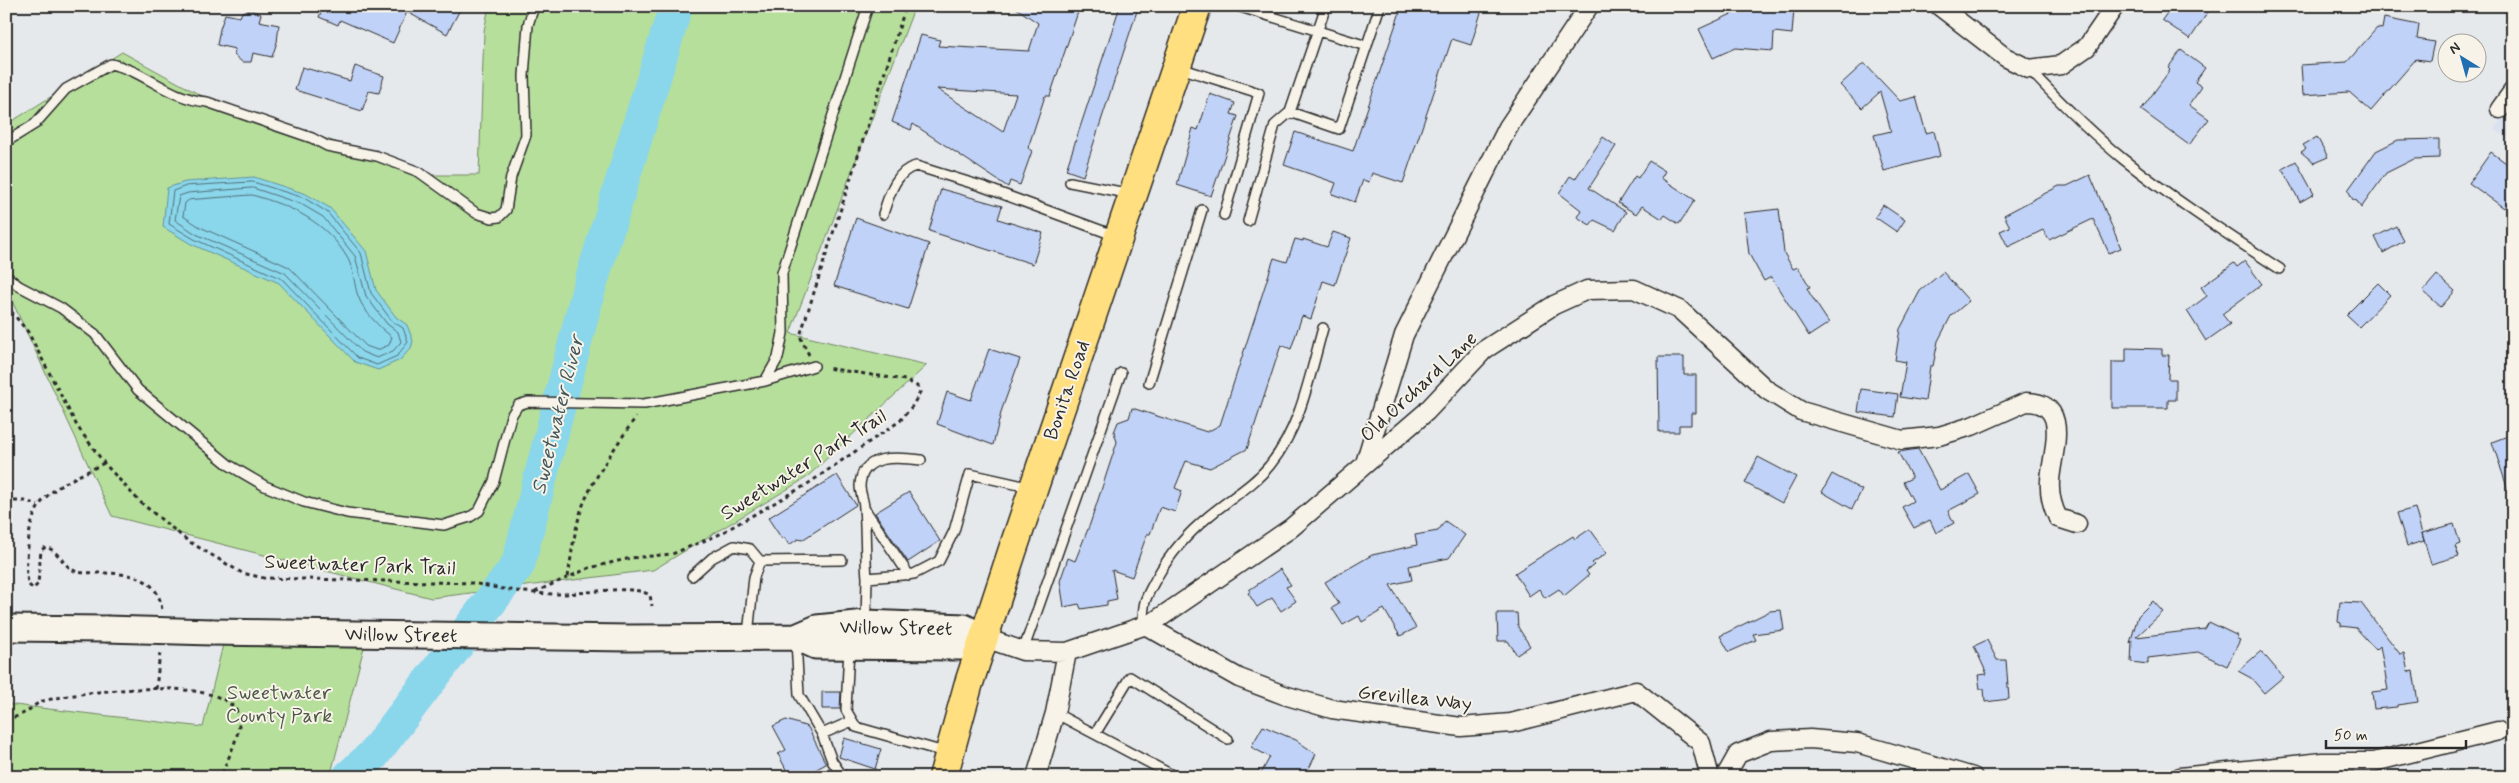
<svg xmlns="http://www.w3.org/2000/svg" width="2519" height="783" viewBox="0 0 2519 783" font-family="Mynerve,sans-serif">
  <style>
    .built { fill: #dbe2ef }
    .green { fill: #b6df9b; stroke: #708563 }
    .water { fill: #8ad6eb; stroke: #64929e }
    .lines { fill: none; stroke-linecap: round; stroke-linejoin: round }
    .shore { stroke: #516f78; stroke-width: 1 }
    .river { stroke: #8ad6eb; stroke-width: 34 }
    .building { fill: #c0d2f7; stroke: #2b2b2b; fill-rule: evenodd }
    .service-casing { stroke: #2b2b2b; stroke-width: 12 }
    .minor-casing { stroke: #2b2b2b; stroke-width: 21 }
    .secondary-casing { stroke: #2b2b2b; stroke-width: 29 }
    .primary-casing { stroke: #2b2b2b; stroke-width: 31 }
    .path { stroke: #2b2b2b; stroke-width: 3; stroke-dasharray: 4 4; stroke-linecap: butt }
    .service { stroke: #f7f3e8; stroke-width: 9 }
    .minor { stroke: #f7f3e8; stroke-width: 18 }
    .secondary { stroke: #f7f3e8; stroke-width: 25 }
    .primary { stroke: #ffdf80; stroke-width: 28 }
    .secondary-bridge-casing { stroke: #2b2b2b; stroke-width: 29; stroke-linecap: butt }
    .secondary-bridge { stroke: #f7f3e8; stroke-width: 25 }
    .labels { text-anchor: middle; stroke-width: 4; stroke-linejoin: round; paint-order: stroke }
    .street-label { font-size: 20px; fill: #2b2b2b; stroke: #f7f3e8 }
    .park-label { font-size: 20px; fill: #4e5847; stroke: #f7f3e8 }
    .water-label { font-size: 21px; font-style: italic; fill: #43565b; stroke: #f7f3e8 }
  </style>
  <rect width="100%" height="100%" fill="#e6e9ec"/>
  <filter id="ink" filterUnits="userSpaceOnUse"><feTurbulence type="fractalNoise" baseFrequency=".02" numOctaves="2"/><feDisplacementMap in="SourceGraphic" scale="10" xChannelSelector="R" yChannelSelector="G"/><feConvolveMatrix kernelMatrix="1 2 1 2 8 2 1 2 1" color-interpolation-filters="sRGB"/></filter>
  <g filter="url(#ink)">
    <!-- built -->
    <path class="built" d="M2513 103V142L2494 129Z"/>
    <!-- green -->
    <path class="green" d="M489 6H915L790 333 927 365 806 478 653 570 431 598 112 516 6 288V125L122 52 204 97 280 123 431 175H479L484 31Z
      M226 632H368L330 777H6V704L203 727Z"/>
    <!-- water -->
    <path class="water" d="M254 177 306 194 330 208 366 251 376 290 396 317 407 325 413 341 411 348 400 360 378 370 355 362 279 283 191 244 163 227 167 188 185 182Z
      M590 306 595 310 529 572 524 571Z"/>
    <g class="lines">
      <!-- shore -->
      <path class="shore" d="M253 182 304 198 327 212 361 253 371 293 392 321 403 328 408 342 397 356 377 365 358 358 282 279 194 239 169 224 173 191 186 186Z
        M253 188 301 204 323 217 355 256 366 296 387 324 398 332 401 342 393 351 377 358 362 352 285 273 196 234 175 220 179 196 188 193Z
        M252 195C292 206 327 222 348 259 354 270 354 285 358 296 364 312 379 327 392 337L389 345 377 350 366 346 289 267 200 227 183 216 185 203 189 200Z"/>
      <!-- river -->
      <path class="river" d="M349 777 373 755 518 565 588 292 676 6"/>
    </g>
    <!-- building -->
    <path class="building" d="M308 6H462L447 34 407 12 393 43 340 20 338 25 319 17 321 12Z
      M1013 6H1080L1050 96H1045L1028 148 1032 151 1020 185 1010 181 1008 187 913 124 911 130 892 122 921 35 940 40 938 46 1029 51 1038 23ZM937 89 1016 94 1003 132Z
      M1120 6 1137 11 1083 176 1066 170Z
      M1402 6H1483L1471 45 1452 39 1403 183 1372 173 1369 182 1363 180 1355 202 1332 194 1336 183 1284 165 1295 132 1353 151Z
      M1736 6 1794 9 1792 34 1774 32 1773 51 1735 48 1713 58 1699 29 1736 12Z
      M2172 6H2212L2190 39 2162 20Z
      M251 10 261 14 259 21 279 25 277 42 272 57 253 53 251 62H242L234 55 235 49 217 45 220 29 225 14 240 17 242 12Z
      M2384 18 2419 25 2417 39 2434 42 2430 61 2416 59 2371 111 2349 92 2303 95 2301 65 2347 62 2377 28 2382 29Z
      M2181 50 2205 68 2195 82 2202 87 2189 105 2209 119 2189 145 2141 110 2170 70 2168 68Z
      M1864 63 1900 101 1916 97 1926 133 1934 131 1940 156 1884 171 1874 135 1891 131 1880 92 1862 108 1840 85Z
      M355 66 384 76 379 93 369 91 362 111 295 90 302 67 350 81Z
      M1210 94 1235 103 1231 114 1238 116 1211 196 1177 185 1193 128 1198 130Z
      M1603 137 1616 146 1589 188 1626 212 1615 230 1594 220 1590 225 1577 217 1581 210 1559 193 1570 176 1575 179Z
      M2317 137 2328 157 2314 163 2301 152 2306 149 2303 145Z
      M2439 139V158L2414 159 2386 173 2361 208 2357 201 2353 200 2348 190 2376 151 2398 140Z
      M2491 152 2513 168V197L2504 208 2469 183Z
      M1649 161 1665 171 1661 178 1695 200 1679 224 1665 215 1662 219 1642 206 1636 214 1618 203 1635 176 1638 178Z
      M2296 161 2314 194 2300 202 2282 169Z
      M2090 175 2121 248 2109 253 2093 219 2049 240 2043 230 2008 247 2000 231 2010 227 2004 215 2059 186H2067Z
      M941 189 1002 206 998 219 1043 233 1033 264 929 231Z
      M1883 205 1905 220 1897 232 1875 217Z
      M1779 209 1784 253 1793 269 1798 267 1810 287 1807 288 1810 294 1829 323 1809 336 1771 277 1764 281 1749 254 1744 213Z
      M856 218 929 244 908 309 834 286Z
      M2396 226 2404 241 2383 253 2375 237Z
      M1333 232 1351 238 1335 285 1323 281 1311 319 1302 316 1291 349 1281 345 1247 449 1210 468 1186 461 1175 488 1182 491 1175 512 1160 507 1150 534H1147L1132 577 1112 570 1117 599 1107 601V605L1081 609 1079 604 1064 607 1060 581 1068 558 1075 561 1090 524 1117 442 1114 432 1118 422 1129 418 1132 408 1207 432 1220 425 1274 258 1287 262 1295 239 1303 241V239L1327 247Z
      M2245 261 2262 284 2222 314 2230 324 2206 341 2187 311 2207 296 2201 287 2234 263 2237 267Z
      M1943 272 1969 301 1951 316 1938 341 1933 366H1930L1925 401 1900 397 1906 362 1895 360 1900 329 1920 291Z
      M2437 275 2455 291 2441 307 2423 291Z
      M2378 283 2390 295 2359 327 2346 315Z
      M2126 348 2162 349V355H2169L2168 379H2176V400H2168V408H2112V362H2126Z
      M989 349 1020 359 1002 409 993 445 937 424 947 392 971 400Z
      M1658 357H1684V375H1696V413H1691V425H1679V432H1659Z
      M1861 389 1898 394 1895 417 1858 412Z
      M2513 434V495L2510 496 2492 442Z
      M1918 449 1940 490 1969 474 1980 494 1948 511 1954 523 1936 533 1930 520 1914 528 1902 507 1913 501 1903 482 1912 478 1898 452Z
      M1758 457 1796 477 1782 503 1745 483Z
      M1832 474 1862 490 1852 509 1822 492Z
      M837 475 856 505 802 540 798 539 789 545 784 537 782 539 768 518Z
      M909 492 940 541 908 562 875 513Z
      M2415 508 2424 541 2407 546 2397 513Z
      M1445 521 1465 535 1449 558 1409 566 1412 580 1390 585 1416 628 1400 636 1384 609 1362 622 1359 616 1343 625 1332 608 1339 604 1325 582 1372 555 1417 545 1415 535 1438 531Z
      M2454 524 2460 544 2455 546 2459 556 2431 564 2422 533Z
      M1590 529 1607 553 1592 563 1594 565 1586 571 1589 575 1564 596 1559 589 1545 598 1539 589 1529 596 1515 573 1573 536 1575 539Z
      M1280 569 1291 585 1286 587 1296 601 1281 611 1272 598 1257 607 1248 593 1251 591 1249 590Z
      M2153 601 2163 612 2136 637 2205 629 2209 622 2238 636 2236 638 2240 640 2227 666 2198 652 2148 658V664L2131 662 2132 641 2130 643 2138 616Z
      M2340 602 2361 603 2400 654 2404 653 2408 672 2413 671 2418 702 2397 705V707L2374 709 2372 692 2388 690 2380 646 2376 650 2356 628 2341 626V623L2338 622Z
      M1781 610 1784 630 1753 634 1756 640 1729 652 1720 636 1770 611Z
      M1497 613H1517L1518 627 1530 646 1517 655 1508 641H1498Z
      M1987 640 1997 660H2006L2009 699 1985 702 1984 689H1980L1978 675 1987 674 1974 646Z
      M2261 651 2283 677 2264 693 2251 678 2238 671Z
      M822 692H841L840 709H822Z
      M786 720 808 727 826 764 802 777H790L778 754 786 750 773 726Z
      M1263 726 1296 740 1316 754 1305 777H1259L1270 757 1251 747Z
      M844 738 881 749 875 769 839 757Z"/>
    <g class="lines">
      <!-- service casing -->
      <g class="service-casing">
        <path id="service" d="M1237 6 1367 46
          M1180 68 1259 93 1224 215
          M2029 69C2059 101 2090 132 2123 159 2173 199 2227 234 2280 269
          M1290 112 1326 6
          M6 142 35 124 66 89 111 64C145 71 167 98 207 102L312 138 327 146 377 156 419 172 476 213 492 218 499 217 506 210 511 177 526 135 524 76 528 25 534 6
          M1070 182 1131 194
          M883 214C889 196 895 171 916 166L981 186 1116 236
          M1248 221 1275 125 1290 112 1339 129 1380 6
          M6 276 19 286 61 308 95 334 138 390 229 465 265 486 304 502 347 513 444 525 470 517 479 511 494 481 511 416 518 405 528 402 644 404 765 381 814 366
          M765 381 778 358 783 333 782 273 868 6
          M1149 383 1202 210
          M864 508 909 575
          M760 561 842 560
          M692 576 712 558 734 546 750 549 760 561 754 577 748 635
          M867 578C865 555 866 531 864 508 864 501 860 493 860 486 861 453 898 457 921 460
          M866 623 867 578 914 574 939 561 954 531 970 474 1032 488
          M1143 626C1143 600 1145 599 1157 577 1171 552 1187 534 1209 516 1229 499 1253 486 1270 465 1301 427 1310 374 1323 328
          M796 640 799 695 822 734 832 761 843 777
          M849 648 846 710 856 727 948 753
          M1023 651 1121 373
          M1055 713 1176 777
          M822 734 852 721
          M1095 734 1130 677 1228 739"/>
      </g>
      <!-- minor casing -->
      <g class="minor-casing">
        <path id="minor" d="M1939 6 2005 57 2029 69 2061 65 2087 47 2115 6
          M2500 109 2513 91
          M1365 463 1404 335 1508 127 1589 6
          M1145 625 1239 678 1284 695 1332 709 1461 727 1511 723 1636 691 1701 743 1710 777
          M985 638 1023 651 1067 652 1152 623 1291 528 1426 412 1484 350 1554 305 1587 290 1634 289 1680 310 1767 390 1801 411 1902 440 1939 436 1972 426 2026 402C2073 402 2051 455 2050 481 2049 495 2052 506 2058 518L2077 524
          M1036 777 1055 713 1067 652
          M1725 777 1738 754 1771 741 1810 739 1857 743 1973 777
          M2180 777 2322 762H2374L2498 731"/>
      </g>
      <!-- secondary casing -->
      <g class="secondary-casing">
        <path id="secondary" d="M6 628 106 629
          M212 632 629 638 796 637 816 646 961 647 985 638
          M796 637 817 628 866 623 964 627 985 638"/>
      </g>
      <!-- primary casing -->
      <g class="primary-casing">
        <path id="primary" d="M943 777 968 686 1013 549 1197 6"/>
      </g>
      <!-- path -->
      <path class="path" d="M6 305 28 332 77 426 104 463 140 502 188 541 242 573 264 578 473 583C500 589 530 594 558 594 582 595 629 583 650 595L652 606
        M809 355 800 336 906 6
        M104 463C61 486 31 491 28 547 27 559 25 574 29 585L33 589 38 584 41 550 46 547C59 551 63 566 75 571 81 574 90 572 98 573 127 573 159 575 162 611
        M6 501H25L38 505
        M568 577C572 551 575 524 585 500 598 471 618 443 636 417
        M535 592 589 568 631 558 672 554 718 535 806 485 900 421 913 405 920 392 917 386 905 380 826 368
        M156 689 160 652
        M6 720C12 718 19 716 24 713 30 710 36 703 43 701 76 692 234 671 239 719 241 734 226 762 221 777"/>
      <!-- service -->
      <use href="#service" class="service"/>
      <!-- minor -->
      <use href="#minor" class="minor"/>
      <!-- secondary -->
      <use href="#secondary" class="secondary"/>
      <!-- primary -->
      <use href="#primary" class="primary"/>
      <!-- secondary-bridge casing -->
      <g class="secondary-bridge-casing">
        <path id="secondary-bridge" d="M106 629 212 632"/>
      </g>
      <!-- secondary-bridge -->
      <use href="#secondary-bridge" class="secondary-bridge"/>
    </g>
  </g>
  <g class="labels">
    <!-- street labels -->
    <g class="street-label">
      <text transform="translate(1418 386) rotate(-43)" y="7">Old Orchard Lane</text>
      <text transform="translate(1066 390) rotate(-71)" y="7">Bonita Road</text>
      <text transform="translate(803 464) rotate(-32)" y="7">Sweetwater Park Trail</text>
      <text transform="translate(360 564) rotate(2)" y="7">Sweetwater Park Trail</text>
      <text transform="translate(896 627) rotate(1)" y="7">Willow Street</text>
      <text transform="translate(401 634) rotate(1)" y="7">Willow Street</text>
      <text transform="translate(1415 697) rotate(6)" y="7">Grevillea Way</text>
    </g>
    <!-- park labels -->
    <g class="park-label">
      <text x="279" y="699">Sweetwater<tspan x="279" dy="23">County Park</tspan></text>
    </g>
    <!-- water labels -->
    <g class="water-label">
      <text transform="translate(557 415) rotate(-76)" y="7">Sweetwater River</text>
    </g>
  </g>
  <!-- margin -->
  <rect width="2519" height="783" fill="none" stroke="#f7f3e8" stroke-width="25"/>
  <rect x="12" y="12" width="2494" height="758" fill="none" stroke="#2b2b2b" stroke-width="2" filter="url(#ink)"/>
  <!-- north arrow -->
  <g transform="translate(2462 58) rotate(323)"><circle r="24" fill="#f7f3e8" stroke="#a5a39c"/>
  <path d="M0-4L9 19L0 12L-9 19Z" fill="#1f6fb2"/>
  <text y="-8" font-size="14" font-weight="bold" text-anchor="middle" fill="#2b2b2b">N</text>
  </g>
  <!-- scale -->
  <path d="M2326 740v8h140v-8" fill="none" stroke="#2b2b2b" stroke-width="2.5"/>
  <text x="2334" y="740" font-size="15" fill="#2b2b2b" stroke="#f7f3e8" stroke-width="4" paint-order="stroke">50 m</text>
</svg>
